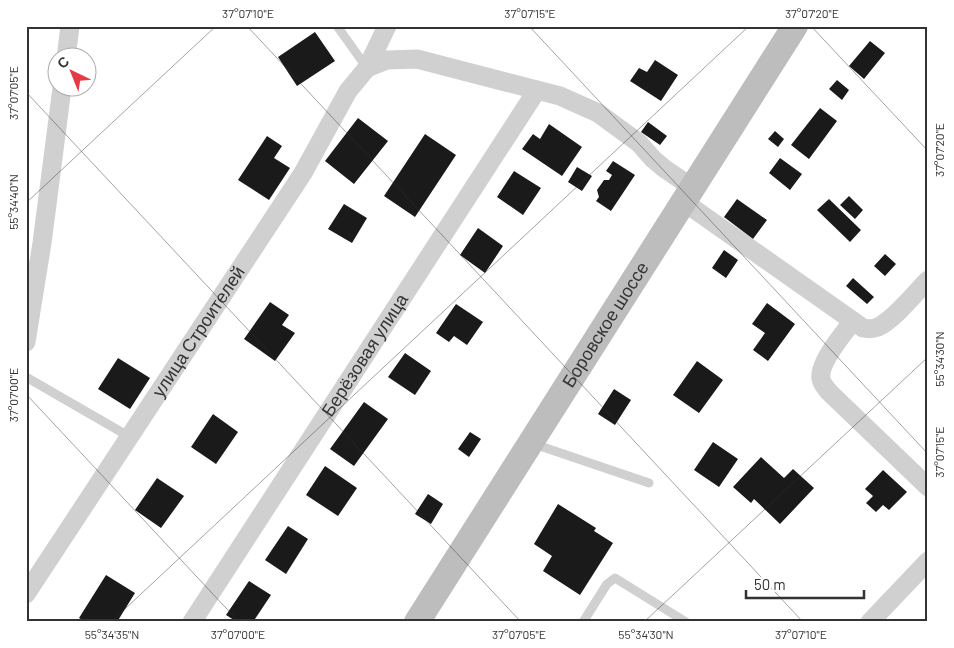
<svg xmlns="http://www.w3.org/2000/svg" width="954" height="648" viewBox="0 0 954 648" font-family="Barlow,sans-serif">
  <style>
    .building { fill: #1a1a1a }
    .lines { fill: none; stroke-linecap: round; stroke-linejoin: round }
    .service { stroke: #d0d0d0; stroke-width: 9 }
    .minor { stroke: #d0d0d0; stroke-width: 19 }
    .secondary { stroke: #bdbdbd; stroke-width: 26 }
    .ticks { fill: none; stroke: #333; stroke-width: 1; stroke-opacity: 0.45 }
    .labels { text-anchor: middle; stroke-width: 5; stroke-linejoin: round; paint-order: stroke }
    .street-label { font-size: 18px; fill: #333; stroke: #fff }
    .neatline { fill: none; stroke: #333; stroke-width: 2 }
    .ticks-label { font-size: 12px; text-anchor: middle; fill: #333 }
  </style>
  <rect width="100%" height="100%" fill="#fff"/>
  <!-- building -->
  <path class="building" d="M315 32 335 61 297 86 278 57Z
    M870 41 885 53 864 79 849 66Z
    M655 60 678 75 661 101 630 81 639 68 647 72Z
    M837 80 849 90 842 100 829 89Z
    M820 108 837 121 809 159 791 145Z
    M358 118 388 141 354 184 325 161Z
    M648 122 667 136 660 145 641 132Z
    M549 124 582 147 562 176 522 149 533 134 540 139Z
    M775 131 784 139 778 147 768 139Z
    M425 134 456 155 415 217 384 196Z
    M267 136 282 146 274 158 290 168 269 200 238 180Z
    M780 158 802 174 790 190 769 173Z
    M613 161 635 175 611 211 596 201 599 197 597 190 604 180H609L612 175 606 171Z
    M577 167 592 176 582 191 568 182Z
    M514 171 541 188 523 215 497 197Z
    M849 196 863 210 855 219 840 205Z
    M737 199 767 220 753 239 724 217Z
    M829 199 861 230 850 242 817 210Z
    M344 204 367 218 352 243 328 229Z
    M478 228 503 246 485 273 460 255Z
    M724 250 738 260 726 278 712 268Z
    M885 254 896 264 885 276 874 266Z
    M853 278 874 297 867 304 846 286Z
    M270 302 289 315 282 325 295 333 275 361 244 339Z
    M767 303 795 324 768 361 753 350 765 333 752 324Z
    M456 304 483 322 467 345 454 336 449 342 436 333Z
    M405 353 431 371 415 395 388 377Z
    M118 358 150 378 130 409 98 389Z
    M697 361 723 380 699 413 673 395Z
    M614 389 631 400 615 425 598 414Z
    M364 402 388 419 354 466 330 449Z
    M213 414 238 432 216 464 191 447Z
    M470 432 481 439 469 457 458 449Z
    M713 442 738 459 719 487 694 470Z
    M761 457 784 478 793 469 814 488 780 524 754 499 751 503 733 487Z
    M325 466 357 488 338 516 306 495Z
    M883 470 907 492 889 510 883 505 876 512 866 503 873 496 865 489Z
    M157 478 184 496 161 528 135 510Z
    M428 494 443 504 431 524 415 514Z
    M558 504 596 528 594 531 613 543 580 595 543 571 552 556 534 544Z
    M288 526 308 539 286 574 265 560Z
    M106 575 135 593 117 622H86L79 618Z
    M249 581 271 595 253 622H237L226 615Z"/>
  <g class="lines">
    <!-- service -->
    <path class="service" d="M337 26 367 68
      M26 377 130 437
      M534 444 649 483
      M583 622 607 584 615 578 686 622"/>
    <!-- minor -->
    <g class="minor">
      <path d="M66 58 70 26"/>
      <path d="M367 68 387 60 417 59 560 96 598 113 639 143 653 159 665 169 693 188"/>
      <path d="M684 202 863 328C868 329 873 329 878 327 894 320 916 292 928 280"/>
      <path d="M853 321C844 333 818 363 821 379 822 384 826 388 829 392L928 487"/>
      <path d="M26 342 42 243 62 88"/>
      <path id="s1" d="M26 594 303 173 348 91 367 68 387 26"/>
      <path id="s2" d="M192 622 537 90"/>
      <path d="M870 622 928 561"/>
    </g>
    <!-- secondary -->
    <path class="secondary" id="s3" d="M417 622 795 26"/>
  </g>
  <!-- ticks -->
  <path class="ticks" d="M247 26 803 622M529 26 928 454M811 26 928 151M26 92 521 622M26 203 216 26M26 394 239 622M111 622 749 26M644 622 928 357"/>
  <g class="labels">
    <!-- street labels -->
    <g class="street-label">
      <text dy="6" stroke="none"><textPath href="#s3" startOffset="352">Боровское шоссе</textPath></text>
      <text dy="6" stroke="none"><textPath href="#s1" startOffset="314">улица Строителей</textPath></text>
      <text dy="6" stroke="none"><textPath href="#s2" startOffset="318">Берёзовая улица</textPath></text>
    </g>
  </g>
  <!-- border -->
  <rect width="954" height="648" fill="none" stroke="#ffffff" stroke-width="55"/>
  <!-- north arrow -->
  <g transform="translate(72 72) rotate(317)"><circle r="24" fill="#ffffff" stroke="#adadad"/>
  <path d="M0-4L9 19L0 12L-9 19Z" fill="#e63946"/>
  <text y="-8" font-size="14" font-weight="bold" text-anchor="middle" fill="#333333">С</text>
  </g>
  <!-- scale -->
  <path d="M746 590v8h118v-8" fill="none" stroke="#333333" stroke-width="2.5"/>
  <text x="754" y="590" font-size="15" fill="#333333" stroke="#ffffff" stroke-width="4" paint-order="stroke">50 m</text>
  <rect x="28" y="28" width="898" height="592" class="neatline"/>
  <g class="ticks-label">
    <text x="248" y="18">37°07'10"E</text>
    <text x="530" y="18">37°07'15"E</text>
    <text x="812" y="18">37°07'20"E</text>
    <text transform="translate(14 93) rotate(-90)" y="4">37°07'05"E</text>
    <text transform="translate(940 150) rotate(-90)" y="4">37°07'20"E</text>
    <text transform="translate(14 202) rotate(-90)" y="4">55°34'40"N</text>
    <text transform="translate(940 359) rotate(-90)" y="4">55°34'30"N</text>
    <text transform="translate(14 395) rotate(-90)" y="4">37°07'00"E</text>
    <text transform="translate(940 452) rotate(-90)" y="4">37°07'15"E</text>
    <text x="112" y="639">55°34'35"N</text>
    <text x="238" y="639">37°07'00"E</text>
    <text x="519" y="639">37°07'05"E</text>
    <text x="646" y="639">55°34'30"N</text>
    <text x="801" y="639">37°07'10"E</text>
  </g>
</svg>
